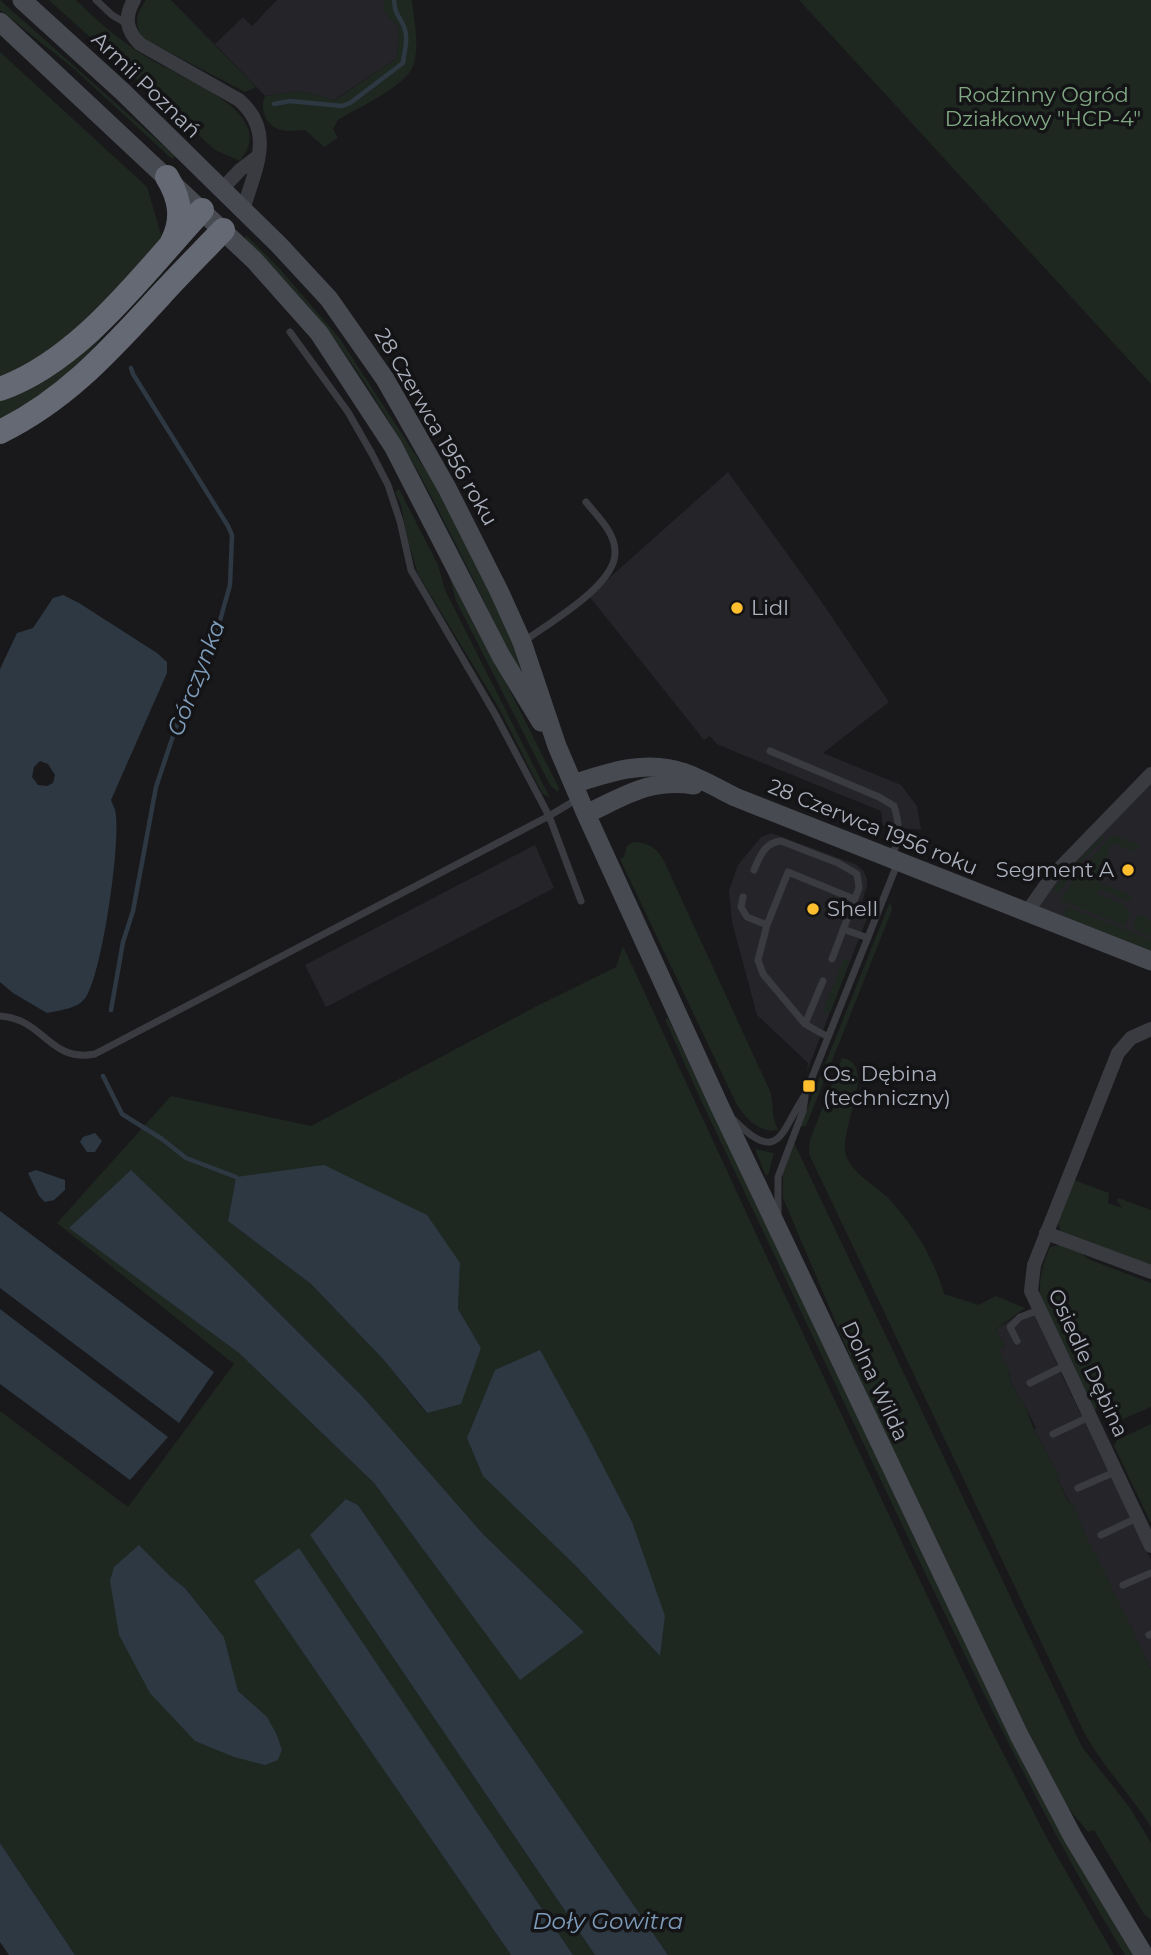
<svg xmlns="http://www.w3.org/2000/svg" width="1151" height="1955" viewBox="0 0 1151 1955" font-family="Montserrat,sans-serif">
  <style>
    .built { fill: #252529 }
    .green { fill: #1e2820; fill-rule: evenodd }
    .water { fill: #2d3842; fill-rule: evenodd }
    .lines { fill: none; stroke-linecap: round; stroke-linejoin: round }
    .stream { stroke: #2d3842; stroke-width: 4.5 }
    .lane { stroke: #3a3b41; stroke-width: 7 }
    .street { stroke: #3a3b41; stroke-width: 14 }
    .secondary { stroke: #484a52; stroke-width: 19 }
    .highway { stroke: #656973; stroke-width: 24 }
    .poi-dot { fill: #ffbe2e; stroke: #141417; stroke-width: 2.5 }
    .labels { text-anchor: middle; stroke-width: 7; stroke-linejoin: round; paint-order: stroke }
    .street-label { font-size: 21px; fill: #abb0bd; stroke: #141417 }
    .park-label { font-size: 21px; fill: #80a983; stroke: #141417 }
    .poi-label { font-size: 21px; fill: #abb0bd; stroke: #141417; text-anchor: start }
    .water-label { font-size: 23px; font-style: italic; fill: #7f9dbb; stroke: #141417 }
  </style>
  <rect width="100%" height="100%" fill="#19191c"/>
  <!-- built -->
  <path class="built" d="M277 0H384V12L399 27 397 58 334 100 300 91 265 96 215 44 243 17 252 26Z
    M728 472 819 598 889 702 823 753 901 785 917 806 921 830 883 826 881 811 738 753 717 744 710 736 704 740 589 596Z
    M1151 774V961L1027 912Z
    M771 833 855 864 863 870 867 879V886L861 906 869 913 807 1071 808 1063 757 1015 732 922 729 891 738 865 761 837Z
    M535 845 554 888 326 1007 305 965Z
    M1032 1307 1059 1369 1151 1560V1669L1095 1553H1093L1072 1503H1070L1058 1480 1060 1478 1034 1429 1036 1428 1023 1402H1021L1009 1377 1011 1376 998 1350 1005 1347 996 1329Z"/>
  <!-- green -->
  <path class="green" d="M0 0 175 156 172 159 72 67 0 10Z
    M49 0H76C97 21 118 39 143 55 169 71 231 96 245 122 254 137 249 148 240 161L215 150Z
    M146 0H171L256 87 245 92 144 39C133 24 136 15 146 0Z
    M384 0H412C414 21 420 46 413 66 405 87 357 108 338 120L333 129 338 138 324 147 305 130C298 130 288 132 281 130 266 126 259 109 265 96L300 91 335 100 397 58 399 27 384 12Z
    M799 0H1151V384Z
    M0 52 147 187 163 241 101 306 44 355 0 378Z
    M246 235 280 269 340 339 434 483 487 585 533 690 518 670C463 560 412 446 340 347 312 307 278 273 245 238Z
    M122 314 83 359 64 377 0 423V396Z
    M399 489 438 565 445 590 550 798 542 793 499 708 418 574 409 545 401 505 395 492Z
    M446 564 559 788 558 792 550 785 456 601Z
    M1113 835 1139 845 1136 852 1112 843 1097 881 1132 896 1130 902 1099 889 1097 894 1123 904V907L1131 911 1125 926 1060 900 1083 867Z
    M1102 836 1104 838 1079 864 1059 893 1053 888Z
    M633 842C648 842 657 848 664 861L770 1091C774 1103 771 1121 779 1130 759 1133 747 1120 737 1105L620 859 624 857 627 846Z
    M890 902 892 910 806 1126 800 1127Z
    M1067 907 1151 940V951L1063 916Z
    M1138 914 1147 917 1146 919 1151 922V936L1132 928Z
    M623 946 764 1251 987 1722 1049 1842 1114 1955H668L358 1505 347 1499 310 1535 595 1955H573L299 1549 255 1581 511 1955H75L0 1843V1411L128 1507 234 1364 57 1223 171 1096 311 1126 537 1006 616 967ZM236 1177 460 1263 458 1309 481 1348 426 1413 383 1359 311 1284 228 1221ZM69 1227 249 1283 363 1397 483 1534 584 1632 520 1679 374 1483 239 1353ZM139 1545 171 1577 185 1588 224 1637 238 1691 277 1735 282 1750 278 1760ZM574 1564 665 1616 660 1656Z
    M847 958 849 963 831 1011 825 1014 823 1011 843 960Z
    M668 1018 999 1715 1061 1834 1134 1955H1125C1050 1833 989 1704 926 1575 850 1416 775 1256 699 1096L665 1019Z
    M842 1058C879 1064 838 1129 846 1155 852 1174 873 1183 887 1197 913 1224 934 1258 944 1294L979 1305 996 1296 1025 1308 996 1329 1005 1347 999 1350 1011 1377 1009 1378 1021 1402 1023 1401 1034 1429 1060 1478 1058 1480 1069 1503 1072 1502 1093 1552H1095L1151 1669V1827C1130 1793 1101 1765 1083 1730L809 1154 810 1140Z
    M794 1143 1082 1747 1130 1808 1151 1843V1920L1144 1914 1094 1830 1088 1832 1065 1804 1044 1766 875 1415 783 1198V1173Z
    M755 1149 774 1153 768 1175 765 1174Z
    M1074 1180 1109 1193 1108 1203 1122 1208 1117 1200 1118 1198 1151 1210V1267L1061 1232 1057 1221Z
    M1060 1245 1081 1253 1088 1259 1151 1283V1407L1109 1425 1115 1408 1099 1401 1094 1414 1041 1302C1038 1281 1042 1266 1050 1247Z
    M1151 1424V1523L1114 1446 1117 1440Z"/>
  <!-- water -->
  <path class="water" d="M63 595 79 603 157 653 167 662V673L111 800C112 803 114 807 115 810 122 837 102 974 86 997 78 1009 60 1010 47 1013L13 993 0 982V669L17 633 33 628 53 598ZM40 761 48 764 55 775 53 783 47 786 38 785 32 777 34 767Z
    M95 1133 102 1141 95 1152H87L80 1142 83 1137Z
    M324 1165 427 1215 460 1263 458 1309 481 1348 461 1404 427 1413 383 1359 311 1284 228 1221 236 1177Z
    M36 1170 65 1180V1190L54 1200 45 1202 39 1196 28 1173Z
    M131 1170 249 1283 363 1397 483 1534 584 1632 520 1680 374 1483 239 1353 69 1228Z
    M0 1211 214 1372 179 1423 0 1288Z
    M0 1309 168 1437 130 1480 0 1384Z
    M540 1350 588 1437 632 1522 665 1616 660 1656 574 1564 483 1476 467 1438 495 1370Z
    M346 1499 358 1505 668 1955H595L310 1535Z
    M139 1545 171 1577 185 1588 224 1637 238 1691 267 1717 277 1735 282 1750 278 1760 265 1765 234 1757 195 1741 150 1693 119 1635 110 1581 114 1567Z
    M299 1548 573 1955H511L254 1581Z
    M0 1843 75 1955H9L0 1942Z"/>
  <g class="lines">
    <!-- stream -->
    <path class="stream" d="M274 104 290 101 342 106 350 103 403 63C404 52 409 38 404 27 399 15 395 15 394 0
      M111 1010 123 942 133 911 156 787 183 706 219 624 230 585 232 535 228 526 133 374 131 368
      M103 1076 122 1114 162 1139 186 1158 236 1177"/>
    <!-- lane -->
    <path class="lane" d="M96 0 112 15 127 24
      M290 332 348 412 372 454 388 485 400 521 411 570 495 714 549 816 579 798
      M523 642C547 624 615 586 615 553 616 533 597 516 586 502
      M770 751 879 797 894 806C900 825 900 838 892 856
      M754 870C760 856 764 843 781 841L838 863 857 874 859 888 832 959
      M743 897 741 907 747 917 767 925 758 960 763 974 805 1024 828 1037
      M767 925 788 872 854 899
      M843 929 868 938
      M0 1016C45 1019 49 1063 95 1054L549 816 581 901
      M805 1024 823 981
      M734 1120C780 1167 781 1130 805 1095L898 862
      M778 1213V1177L803 1111 805 1097
      M1017 1341 1010 1327 1020 1317 1040 1310
      M1030 1383 1064 1366
      M1053 1434 1089 1417
      M1078 1488 1115 1472
      M1101 1535 1137 1518
      M1123 1585 1151 1573
      M1149 1635 1151 1634"/>
    <!-- street -->
    <path class="street" d="M134 0C124 17 126 30 140 44L239 100C276 132 255 169 243 210
      M222 189 240 170 257 157
      M1027 912 1053 875 1151 774
      M1151 1029 1131 1038 1118 1053 1034 1265 1031 1291 1151 1546
      M1046 1233 1151 1272"/>
    <!-- secondary -->
    <path class="secondary" d="M22 0 123 92 279 245 329 299 385 379 447 488 499 591 522 642 557 746 586 814 719 1105 1019 1735 1073 1837 1144 1955
      M0 22 254 260 319 333 393 446 501 656 541 722
      M573 784C609 772 648 759 685 773 702 779 719 789 735 797L1151 961
      M586 814C625 796 650 778 694 785"/>
    <!-- highway -->
    <path class="highway" d="M167 177C180 198 184 219 172 242
      M0 389C82 360 144 272 202 210
      M0 432C67 399 110 350 160 296 180 274 202 252 223 230"/>
  </g>
  <!-- markers -->
  <g class="poi-dot">
    <circle cx="737" cy="608" r="7"/>
    <circle cx="1128" cy="870" r="7"/>
    <circle cx="813" cy="909" r="7"/>
    <rect x="802" y="1079" width="14" height="14" rx="3.5"/>
  </g>
  <g class="labels">
    <!-- street labels -->
    <g class="street-label">
      <text transform="translate(146 85) rotate(44)" y="7">Armii Poznań</text>
      <text transform="translate(436 427) rotate(60)" y="7">28 Czerwca 1956 roku</text>
      <text transform="translate(873 827) rotate(22)" y="7">28 Czerwca 1956 roku</text>
      <text transform="translate(1088 1363) rotate(65)" y="7">Osiedle Dębina</text>
      <text transform="translate(875 1381) rotate(65)" y="7">Dolna Wilda</text>
    </g>
    <!-- park labels -->
    <g class="park-label">
      <text x="1043" y="102">Rodzinny Ogród<tspan x="1043" dy="24">Działkowy "HCP-4"</tspan></text>
    </g>
    <!-- poi labels -->
    <g class="poi-label">
      <text x="751" y="615">Lidl</text>
      <text x="1114" y="877" text-anchor="end">Segment A</text>
      <text x="827" y="916">Shell</text>
      <text x="823" y="1081">Os. Dębina<tspan x="823" dy="24">(techniczny)</tspan></text>
    </g>
    <!-- water labels -->
    <g class="water-label">
      <text transform="translate(196 678) rotate(-69)" y="8">Górczynka</text>
      <text x="608" y="1929">Doły Gowitra</text>
    </g>
  </g>
</svg>
